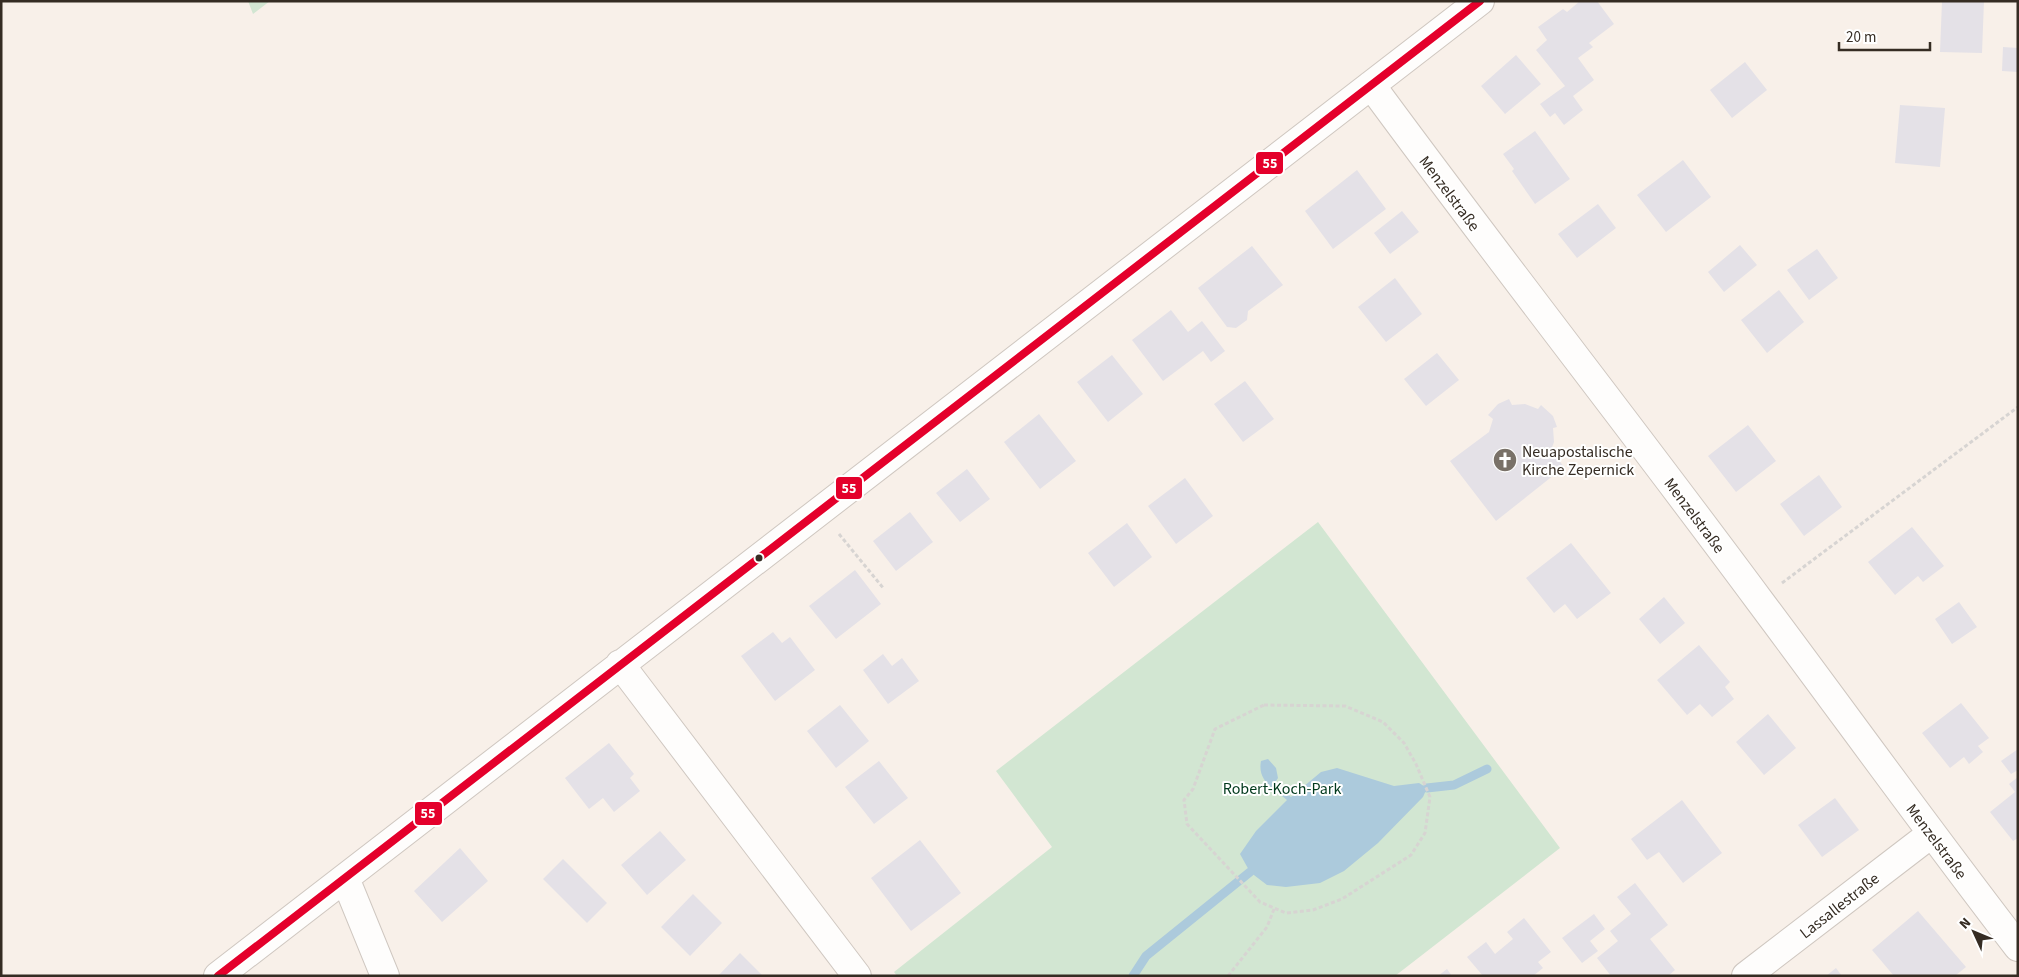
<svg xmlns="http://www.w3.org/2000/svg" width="2019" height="977" viewBox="0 0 2019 977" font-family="'Source Sans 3',sans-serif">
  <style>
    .green { fill: #d2e6d2 }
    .water { fill: #accadc }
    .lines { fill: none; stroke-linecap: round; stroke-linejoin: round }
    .stream { stroke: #accadc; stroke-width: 9 }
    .building { fill: #e4e1e7 }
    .minor-casing { stroke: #cfc7c0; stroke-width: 30 }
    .path { stroke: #d7d4d2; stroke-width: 3; stroke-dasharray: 4 2.5; stroke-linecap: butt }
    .minor { stroke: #fefdfc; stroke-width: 28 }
    .bus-1-casing { stroke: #fff; stroke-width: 11 }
    .bus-1 { stroke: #e4002b; stroke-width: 8 }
    .bus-dot { fill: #352c23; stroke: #fff; stroke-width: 2 }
    .labels { text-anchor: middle; stroke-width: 4; stroke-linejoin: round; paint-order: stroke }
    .street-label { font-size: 16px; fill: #352c23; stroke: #fff }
    .poi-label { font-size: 16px; fill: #352c23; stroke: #fff; text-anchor: start }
    .park-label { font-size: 16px; fill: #00391c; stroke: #fff }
    .line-badge { stroke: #fff; stroke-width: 2 }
    .badge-label { font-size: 14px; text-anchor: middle; font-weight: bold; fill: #fff }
  </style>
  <rect width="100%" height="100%" fill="#f8f0e9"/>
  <!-- green -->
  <path class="green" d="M248 1H270L253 14Z
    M1318 522 1560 848 1395 976H897L894 972 1052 847 996 771Z"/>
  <!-- water -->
  <path class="water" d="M1268 759 1276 768 1278 778 1274 784 1291 797 1321 772 1337 768 1394 786 1419 783 1427 788 1423 797 1378 843 1344 871 1320 883 1286 887 1267 885 1250 872 1240 854 1256 831 1287 800C1274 789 1257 781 1261 761Z"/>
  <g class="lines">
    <!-- stream -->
    <path class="stream" d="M1427 788 1454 785 1487 769
      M1133 976 1146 956 1250 872"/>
  </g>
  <!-- building -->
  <path class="building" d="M1580 1H1597L1614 24 1589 43 1593 47 1578 58 1594 80 1573 96 1583 110 1564 125 1555 113 1550 117 1540 104 1565 86 1536 50 1547 40 1538 27 1563 9 1567 12Z
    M1942 1H1984L1982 53 1940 52Z
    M2003 47 2018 48V72L2002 71Z
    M1516 55 1541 84 1505 114 1481 86Z
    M1745 62 1767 90 1732 118 1710 90Z
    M1900 105 1945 108 1940 167 1895 163Z
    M1535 131 1570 179 1535 204 1512 171 1514 169 1503 154Z
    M1683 160 1711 197 1666 232 1637 195Z
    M1357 170 1386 209 1333 249 1305 211Z
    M1598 204 1616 228 1577 258 1558 234Z
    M1402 211 1419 232 1390 254 1374 233Z
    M1740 245 1757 265 1724 292 1708 272Z
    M1252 246 1283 285 1248 311 1247 320 1236 328 1227 327 1198 288Z
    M1817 249 1838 278 1809 300 1787 270Z
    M1395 278 1422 314 1386 342 1358 307Z
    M1779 290 1804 322 1767 353 1741 320Z
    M1171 310 1188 332 1202 321 1225 351 1211 362 1203 351 1163 381 1132 340Z
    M1437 353 1459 380 1426 406 1404 379Z
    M1112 355 1143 394 1108 422 1077 382Z
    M1245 381 1274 419 1243 442 1214 404Z
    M1509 399 1512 405 1525 404 1538 409 1541 405 1553 416 1557 427 1553 428 1554 442 1551 450 1564 467 1496 521 1450 461 1489 432 1493 419 1488 415 1498 404Z
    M1039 414 1076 461 1040 489 1004 442Z
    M1748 425 1776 461 1736 492 1708 456Z
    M967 469 990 499 960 522 936 493Z
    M1819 475 1842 507 1804 536 1780 504Z
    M1185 478 1213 516 1176 544 1148 506Z
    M910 512 933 542 896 571 873 541Z
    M1127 523 1152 557 1114 587 1088 553Z
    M1912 527 1944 566 1923 582 1918 576 1895 595 1868 562Z
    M1571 543 1611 593 1577 619 1565 604 1554 613 1526 578Z
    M855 570 881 604 836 639 809 606Z
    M1664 597 1685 623 1660 644 1639 619Z
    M1959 602 1977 627 1952 644 1935 619Z
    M773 632 782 643 790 637 815 670 775 701 741 656Z
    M1699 645 1730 682 1725 687 1734 699 1712 717 1700 704 1687 715 1657 680Z
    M883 654 892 666 902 658 919 681 888 704 863 670Z
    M1961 703 1989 738 1978 746 1983 752 1969 764 1964 757 1950 768 1922 733Z
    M840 705 869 741 836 768 807 731Z
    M1768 714 1796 748 1764 775 1736 742Z
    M609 743 634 774 630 778 640 791 614 812 603 798 589 809 565 778Z
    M2018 749V770L2011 774 2001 761Z
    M879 761 908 798 874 824 845 787Z
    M2018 777V838L2013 841 1990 812 2015 792 2009 784Z
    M1835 798 1859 830 1822 857 1798 825Z
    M1682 800 1722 853 1683 883 1659 852 1647 860 1631 839Z
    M660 831 686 860 647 895 621 865Z
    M920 840 961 893 911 931 871 878Z
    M460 848 488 881 442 922 414 891Z
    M563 859 607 903 587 923 543 879Z
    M1635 883 1668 925 1650 939 1675 970 1668 976H1611L1597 958 1618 941 1610 931 1631 914 1617 897Z
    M693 894 722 923 690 956 661 927Z
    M1918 911 1966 967 1955 976H1894L1872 950Z
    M1594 914 1605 929 1590 941 1598 951 1582 963 1562 938Z
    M1524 918 1551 952 1538 962 1543 968 1533 976H1483L1467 957 1486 942 1495 954 1513 939 1507 932Z
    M740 953 763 976H718Z
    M1836 968 1842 976H1826Z
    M1447 969 1452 976H1438Z"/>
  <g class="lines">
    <!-- minor casing -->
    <g class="minor-casing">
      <path id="minor" d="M1371 85C1498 258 1631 427 1759 600 1845 715 1930 833 2018 947
        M620 664 857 976
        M345 878 385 976
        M218 976 1480 1
        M1746 976 1931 834"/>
    </g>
    <!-- path -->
    <path class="path" d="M839 534 884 589
      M1782 583 2018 407
      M1264 705 1345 706 1383 722 1404 743 1416 764 1430 797 1425 833 1411 855 1342 899 1313 910 1286 913 1260 902 1187 824 1184 800 1193 789 1215 729Z
      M1228 976 1267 927 1274 909"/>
    <!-- minor -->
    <use href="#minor" class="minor"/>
    <!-- bus-1 casing -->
    <g class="bus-1-casing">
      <path id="bus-1" d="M218 976 1480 1"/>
    </g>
    <!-- bus-1 -->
    <use href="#bus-1" class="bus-1"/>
  </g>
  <!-- icons -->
  <defs>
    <g id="church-disc" transform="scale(1.25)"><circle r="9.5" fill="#797168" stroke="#fff"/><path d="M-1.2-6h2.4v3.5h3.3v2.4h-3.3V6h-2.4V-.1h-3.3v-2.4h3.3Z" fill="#fff"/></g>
  </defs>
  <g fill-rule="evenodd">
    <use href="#church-disc" x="1505" y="460"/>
  </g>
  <!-- markers -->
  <circle class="bus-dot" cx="759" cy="558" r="4.5"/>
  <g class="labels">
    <!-- street labels -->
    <g class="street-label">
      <text transform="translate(1450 193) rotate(53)" y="6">Menzelstraße</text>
      <text transform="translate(1695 515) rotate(53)" y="6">Menzelstraße</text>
      <text transform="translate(1937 841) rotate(53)" y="6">Menzelstraße</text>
      <text transform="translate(1839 905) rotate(-38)" y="6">Lassallestraße</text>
    </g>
    <!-- poi labels -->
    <g class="poi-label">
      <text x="1522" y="457">Neuapostalische<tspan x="1522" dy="18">Kirche Zepernick</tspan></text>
    </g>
    <!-- park labels -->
    <g class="park-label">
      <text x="1282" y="794">Robert-Koch-Park</text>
    </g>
  </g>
  <g class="line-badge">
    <rect x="1255" y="151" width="29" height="24" rx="5" fill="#e4002b"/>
    <rect x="835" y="476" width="28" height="24" rx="5" fill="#e4002b"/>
    <rect x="414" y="801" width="29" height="25" rx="5" fill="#e4002b"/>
  </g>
  <g class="badge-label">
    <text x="1270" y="168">55</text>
    <text x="849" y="493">55</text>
    <text x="428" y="818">55</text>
  </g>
  <!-- border -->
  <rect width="2019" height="977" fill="none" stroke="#352c23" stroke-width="5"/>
  <!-- north arrow -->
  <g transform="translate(1974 932) rotate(314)" stroke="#ffffff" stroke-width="4" paint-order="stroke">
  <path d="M0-4L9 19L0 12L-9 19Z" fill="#352c23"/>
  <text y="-8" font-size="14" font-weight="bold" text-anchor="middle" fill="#352c23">N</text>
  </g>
  <!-- scale -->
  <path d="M1839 42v8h91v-8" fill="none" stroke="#352c23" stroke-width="2.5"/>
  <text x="1846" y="42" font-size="15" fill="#352c23" stroke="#ffffff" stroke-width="4" paint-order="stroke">20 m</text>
</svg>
